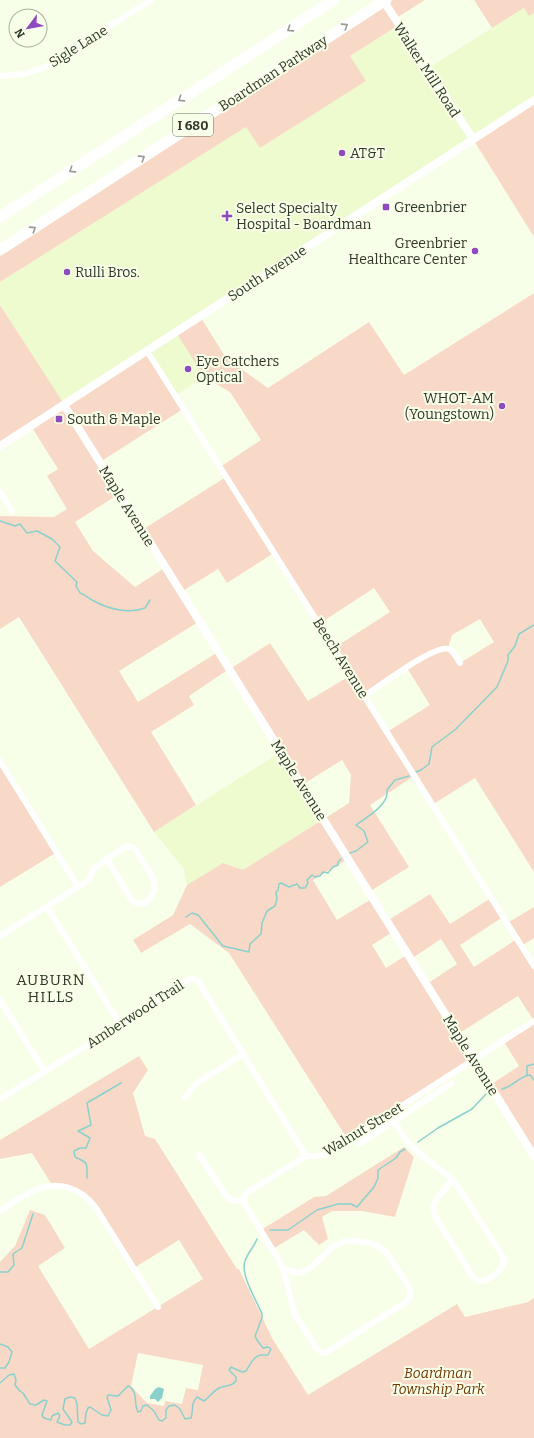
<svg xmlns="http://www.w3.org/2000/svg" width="534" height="1438" viewBox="0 0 534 1438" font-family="Bitter,serif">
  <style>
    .built { fill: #edfbcf }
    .green { fill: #f8d9c7; fill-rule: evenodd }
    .water { fill: #8ad1cd }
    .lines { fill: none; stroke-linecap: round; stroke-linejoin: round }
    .stream { stroke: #8ad1cd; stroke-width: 1.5 }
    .street { stroke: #fff; stroke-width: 6 }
    .secondary { stroke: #fff; stroke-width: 8 }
    .highway { stroke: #fff; stroke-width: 11 }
    .oneway { stroke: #989a94 }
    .poi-dot { fill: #8e4abe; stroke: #f8ffe9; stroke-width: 1.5 }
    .labels { text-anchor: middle; stroke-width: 4; stroke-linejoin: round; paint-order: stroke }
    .shield { fill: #f8ffe9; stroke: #6d7263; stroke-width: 1 }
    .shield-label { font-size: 13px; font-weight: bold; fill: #323629 }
    .street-label { font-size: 14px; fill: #323629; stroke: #f8ffe9 }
    .poi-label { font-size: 14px; fill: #323629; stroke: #f8ffe9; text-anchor: start }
    .park-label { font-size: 14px; font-style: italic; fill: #713603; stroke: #f8ffe9 }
    .neighbourhood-label { font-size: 15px; letter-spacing: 1px; fill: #323629; stroke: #f8ffe9 }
  </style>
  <rect width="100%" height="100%" fill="#f8ffe9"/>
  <!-- built -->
  <path class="built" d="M524 8 529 16 534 13V100L176 332 204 377 175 396 64 405 0 305V282L246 127 260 148 365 81 350 56 399 25 427 69Z
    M281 752 323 819 243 870 223 863 187 885 184 869 154 832Z"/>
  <!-- green -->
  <path class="green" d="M386 0H425L395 19 399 25 350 56 366 81 260 148 246 127 0 282V250Z
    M474 0H534V13L529 16 524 8 492 28Z
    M534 100V237L473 139Z
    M534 293V872L475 778 432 805 414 776 370 805 409 867 369 892 348 859 313 880 337 920 373 898 387 921 430 894 450 924 491 898 503 917 460 945 474 967 517 939 507 923 534 907V938L521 946 534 966V1156L490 1085 519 1066 503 1040 534 1021 518 996 458 1034 474 1059 348 1140 229 953 190 924 141 953 133 940 173 915 187 885 223 863 243 870 349 803 351 775 342 760 302 785 229 669 189 696 194 705 151 732 196 805 154 832 19 617 0 629V516L54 517 67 509 47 476 58 469 31 426 0 446V305L64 404 147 351 183 409 100 462 119 494 75 522 93 551 135 587 166 567 142 530 226 477 220 467 261 440 230 392 204 377 176 332 200 316 226 358 268 388 369 322 404 375ZM274 553 319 624 374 588 390 612 334 648 351 675 308 701 270 643 230 669 218 652 138 702 119 671 200 621 181 592 218 569 227 583ZM480 619 494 642 460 663 448 648 452 635ZM407 668 430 705 387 732 365 696ZM394 931 408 954 386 968 372 945ZM441 939 457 964 427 984 411 959Z
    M0 761 57 852 0 887Z
    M139 1056 148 1070 133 1093 145 1136 155 1139 237 1269H239L272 1338 308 1395 457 1304 465 1317 528 1302 534 1298V1438H0V1262L15 1246 30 1210 45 1215 65 1248 38 1266 89 1349 203 1279 179 1240 134 1268 84 1195 52 1185 32 1153 0 1159V1140ZM138 1353 203 1365 198 1390 186 1388 182 1404 165 1401 164 1406 147 1403 131 1386Z
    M404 1147 414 1157 395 1217 362 1211H332L322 1217 328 1239 319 1245 304 1230 273 1249 261 1230 314 1197 326 1196Z"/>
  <!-- water -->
  <path class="water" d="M159 1387 164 1389 162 1398 158 1402 155 1399H150V1396L155 1389Z"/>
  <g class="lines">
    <!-- stream -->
    <path class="stream" d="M0 521 15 526 20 524 27 533 37 531 52 539 60 547 55 561 77 582 76 586 80 593C86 595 88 598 94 601 108 609 129 614 145 608L150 600
      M416 772 421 770 429 764 432 747 456 729 497 687 508 661V655L515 646 519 634 534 625
      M350 853 356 851 368 842 364 831 356 825C367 817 389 805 387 790L395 780 409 776
      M186 917 192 913 198 915 223 946 249 952 250 944 261 934 262 923 267 911 275 906 277 899 276 892 278 890 279 884 281 883 289 887 297 884 300 888H305L308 883 307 880 312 875 315 877 320 876 323 872 328 873 333 867 338 865V862L341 859
      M527 1075V1066L534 1064
      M502 1089C513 1087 521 1075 530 1075L534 1080
      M418 1142 438 1128 472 1109 486 1094
      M87 1178C87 1163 89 1163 75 1157L74 1151 80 1148H86L90 1138 78 1131 91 1125 87 1103 121 1083
      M270 1230H288L317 1210 338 1204H351L357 1207 374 1187 378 1178V1170L396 1158 400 1152 405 1149
      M0 1272H8L14 1265 13 1254 22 1248 33 1214
      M0 1344 8 1347 12 1352 9 1362 5 1368H0
      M0 1383 9 1375 14 1374 16 1380 15 1385 20 1391 23 1393 30 1404 36 1405 44 1400 47 1401 42 1415 44 1418 51 1420 52 1416 58 1413 60 1416 57 1422 65 1425H70L72 1422 63 1409 65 1399 70 1397 75 1398 77 1404 78 1422 81 1424 85 1423 86 1413 88 1408 90 1407 102 1415 108 1416 111 1410 107 1397 108 1395 118 1396 127 1387 129 1386C139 1393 133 1403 138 1412L141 1411 143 1406 147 1405 154 1411 159 1420 162 1421 166 1418V1410L169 1406 175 1405 180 1409 185 1419 191 1418C194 1409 190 1405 197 1397L204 1401C209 1398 212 1392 219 1388 225 1385 232 1387 236 1381V1377L229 1370 231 1367 242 1372 246 1371C250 1365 254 1355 262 1355 264 1355 266 1355 268 1355L271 1349 268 1347 263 1348 257 1340 255 1336 262 1318V1314C257 1301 240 1275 245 1261 248 1252 254 1247 257 1239"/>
    <!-- street -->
    <path class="street" d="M0 76 24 74 43 68 151 0
      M147 351 534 966
      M0 492 12 511
      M364 696C379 687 434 644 449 649 453 650 458 660 460 663
      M0 761 78 887
      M126 846 134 848 136 850 154 880C157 894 145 912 131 899L107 859Z
      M47 907 120 1024
      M0 936 89 880 94 868 107 859
      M0 1000 45 1072
      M185 1097 197 1083 243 1054
      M0 1099 178 989 189 979H194L198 981 306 1156
      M390 1113C396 1123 401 1134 408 1142 422 1159 443 1169 457 1185L502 1255C503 1257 504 1259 504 1261 505 1269 488 1281 481 1281 477 1281 475 1279 473 1277L436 1218 433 1207 437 1198 453 1180
      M359 1144 452 1083
      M199 1155 227 1197 235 1201 244 1200
      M0 1211C11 1204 23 1195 35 1190 58 1180 82 1188 96 1208L158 1307
      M283 1269 299 1273 310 1268 334 1246 345 1241H358L370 1243 379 1247 386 1252 409 1287C412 1295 411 1297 406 1302L325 1353 321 1352 317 1349 295 1315 284 1272 279 1260 245 1205 244 1196 248 1192 306 1156H316L327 1154 534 1021"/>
    <!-- secondary -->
    <path class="secondary" d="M383 0 473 139
      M64 405 534 1156
      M0 446 534 100"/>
    <!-- highway -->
    <path class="highway" d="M0 217 334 0
      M0 250 386 0"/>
  </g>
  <!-- one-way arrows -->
  <defs><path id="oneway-chevron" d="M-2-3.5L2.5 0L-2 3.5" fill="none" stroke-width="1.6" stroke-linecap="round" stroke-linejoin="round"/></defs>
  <g class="oneway">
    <use href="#oneway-chevron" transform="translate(345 26) rotate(-33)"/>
    <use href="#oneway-chevron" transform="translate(290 29) rotate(147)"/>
    <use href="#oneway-chevron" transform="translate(181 99) rotate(147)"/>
    <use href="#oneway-chevron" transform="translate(142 158) rotate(-33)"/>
    <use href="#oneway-chevron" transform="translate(72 170) rotate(147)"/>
    <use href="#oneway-chevron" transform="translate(33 229) rotate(-33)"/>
  </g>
  <!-- markers -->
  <g class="poi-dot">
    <circle cx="342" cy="153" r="4"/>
    <rect x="382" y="203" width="8" height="8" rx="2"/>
    <path d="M225 210h4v4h4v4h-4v4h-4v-4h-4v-4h4z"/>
    <circle cx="475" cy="251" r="4"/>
    <circle cx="67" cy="272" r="4"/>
    <circle cx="188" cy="369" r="4"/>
    <circle cx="502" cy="406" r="4"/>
    <rect x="55" y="415" width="8" height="8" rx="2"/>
  </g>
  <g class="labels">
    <!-- shield labels -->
    <rect class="shield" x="173" y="114" width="40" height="22" rx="3"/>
    <g class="shield-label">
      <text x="193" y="130">I 680</text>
    </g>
    <!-- street labels -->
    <g class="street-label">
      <text transform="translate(78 46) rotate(-32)" y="5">Sigle Lane</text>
      <text transform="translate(427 70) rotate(57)" y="5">Walker Mill Road</text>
      <text transform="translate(273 73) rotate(-33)" y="5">Boardman Parkway</text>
      <text transform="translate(267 273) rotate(-33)" y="5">South Avenue</text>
      <text transform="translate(127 506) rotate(58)" y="5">Maple Avenue</text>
      <text transform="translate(341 658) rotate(58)" y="5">Beech Avenue</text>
      <text transform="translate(299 780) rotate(58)" y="5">Maple Avenue</text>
      <text transform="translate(135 1014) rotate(-33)" y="5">Amberwood Trail</text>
      <text transform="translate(471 1055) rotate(58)" y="5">Maple Avenue</text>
      <text transform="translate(363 1129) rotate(-31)" y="5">Walnut Street</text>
    </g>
    <!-- poi labels -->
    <g class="poi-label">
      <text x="350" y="158">AT&amp;T</text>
      <text x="394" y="212">Greenbrier</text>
      <text x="236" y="213">Select Specialty<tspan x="236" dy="16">Hospital - Boardman</tspan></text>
      <text x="467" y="248" text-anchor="end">Greenbrier<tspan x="467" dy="16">Healthcare Center</tspan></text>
      <text x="75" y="277">Rulli Bros.</text>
      <text x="196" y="366">Eye Catchers<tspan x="196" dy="16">Optical</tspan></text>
      <text x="494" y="403" text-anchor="end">WHOT-AM<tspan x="494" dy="16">(Youngstown)</tspan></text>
      <text x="67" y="424">South &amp; Maple</text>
    </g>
    <!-- park labels -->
    <g class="park-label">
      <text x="438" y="1378">Boardman<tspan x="438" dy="16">Township Park</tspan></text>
    </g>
    <!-- neighbourhood labels -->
    <g class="neighbourhood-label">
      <text x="51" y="985">AUBURN<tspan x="51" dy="17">HILLS</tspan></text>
    </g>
  </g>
  <!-- north arrow -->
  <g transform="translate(28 28) rotate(238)"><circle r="19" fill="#f8ffe9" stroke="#a9af9c"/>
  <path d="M0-3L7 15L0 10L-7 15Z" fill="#8e4abe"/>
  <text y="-6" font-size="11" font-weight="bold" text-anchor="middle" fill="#323629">N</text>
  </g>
</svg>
